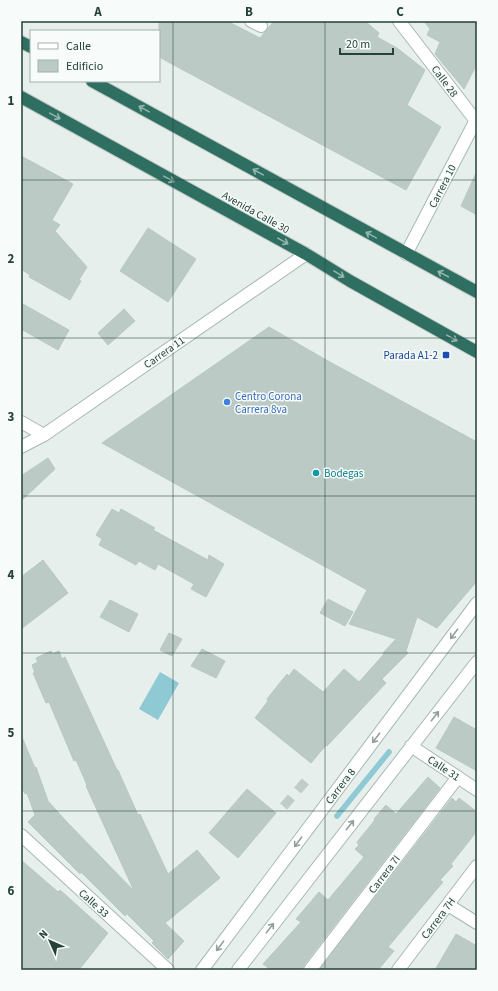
<svg xmlns="http://www.w3.org/2000/svg" width="498" height="991" viewBox="0 0 498 991" font-family="'Source Sans 3',sans-serif">
  <style>
    .water { fill: #8ec9d4 }
    .lines { fill: none; stroke-linecap: round; stroke-linejoin: round }
    .stream { stroke: #8ec9d4; stroke-width: 5.5 }
    .building { fill: #bbcac4; stroke: #b8c9c2 }
    .minor-tunnel { stroke: #bfccc8; stroke-width: 12; stroke-dasharray: 12 6; stroke-linecap: butt }
    .minor-casing { stroke: #a8b8b2; stroke-width: 14 }
    .highway-casing { stroke: #c2cac8; stroke-width: 14 }
    .minor { stroke: #fff; stroke-width: 12 }
    .highway { stroke: #2f6f62; stroke-width: 12 }
    .oneway { stroke: #93b5ae }
    .oneway2 { stroke: #92a09c }
    .grid { fill: none; stroke: #24423a; stroke-width: 1; stroke-opacity: 0.55 }
    .transit-dot { fill: #1a4fb4; stroke: #f7fbf9; stroke-width: 1.5 }
    .shop-dot { fill: #3f7fe0; stroke: #f7fbf9; stroke-width: 1.5 }
    .culture-dot { fill: #0f9aa8; stroke: #f7fbf9; stroke-width: 1.5 }
    .labels { text-anchor: middle; stroke-width: 3; stroke-linejoin: round; paint-order: stroke }
    .street-label { font-size: 11px; fill: #24423a; stroke: #f7fbf9 }
    .transit-label { font-size: 11px; fill: #164399; stroke: #f7fbf9; text-anchor: end }
    .shop-label { font-size: 11px; fill: #366cbe; stroke: #f7fbf9; text-anchor: start }
    .culture-label { font-size: 11px; fill: #0d838f; stroke: #f7fbf9; text-anchor: start }
    .neatline { fill: none; stroke: #24423a; stroke-width: 1.5 }
    .grid-label { font-size: 13px; text-anchor: middle; font-weight: bold; fill: #24423a }
  </style>
  <rect width="100%" height="100%" fill="#e6efeb"/>
  <!-- water -->
  <path class="water" d="M160 672 179 683 158 720 139 709Z"/>
  <g class="lines">
    <!-- stream -->
    <path class="stream" d="M337 816 389 752"/>
  </g>
  <!-- building -->
  <path class="building" d="M159 21H227L260 38 274 21H365L379 33 377 37 397 48 425 70 407 105 441 127 406 190 159 57Z
    M424 21H477V64L464 89 435 54 440 42 427 35 430 29Z
    M21 156 73 184 52 220 60 225 55 231 87 267 79 280 81 281 70 300 29 277 30 275 21 269Z
    M477 171V215L461 206Z
    M148 228 196 259 168 302 120 271Z
    M21 303 69 330 58 350 21 329Z
    M124 309 135 321 108 345 98 333Z
    M269 327 328 361 477 442V581L437 628 417 617 406 651 408 653 382 679 386 683 327 746 326 745 311 763 255 718 268 701 267 699 287 674 289 676 294 669 323 692 344 669 359 682 384 654 383 653 396 639 349 624 367 590 102 443Z
    M48 458 55 469 21 501V476Z
    M112 509 119 513 121 509 155 528 153 530 208 560 209 555 224 564 206 597 191 589 194 584 158 564 155 570 139 561 136 565 99 545 102 539 96 535Z
    M43 560 68 593 21 629V577Z
    M328 599 353 612 345 626 320 613Z
    M110 600 138 614 129 632 100 617Z
    M169 633 182 639 172 656 160 650Z
    M202 649 225 661 216 678 191 666Z
    M51 651 52 654 59 651 62 659 65 657 117 770H118L138 815 140 814 168 874 197 850 220 878 165 923 184 941 168 959 152 943 154 941 127 914 125 916 81 872 80 874 28 822 35 815 27 793 25 794 21 786V735L35 768 36 767 48 801 65 820 134 891 86 786 87 785 76 760 74 761 49 702 46 703 33 673H35L32 665 38 662 36 658Z
    M454 717 477 730V771L436 748Z
    M428 777 440 788 304 965 303 970H271L263 964 301 922 296 919 319 892 328 900 364 857 355 849 359 845 357 842 375 820 374 819 386 805 396 814Z
    M247 789 276 813 238 858 209 833Z
    M452 798 456 802 459 798 477 812V831L451 864 453 866 440 880 443 882 388 947 394 951 378 970H319Z
    M21 860 58 892 60 890 108 933 79 970H21Z
    M456 934 477 946V970H435Z"/>
  <g class="lines">
    <!-- minor-tunnel -->
    <path class="minor-tunnel" d="M298 783 305 789
      M284 799 291 805"/>
    <!-- minor casing -->
    <g class="minor-casing">
      <path id="minor" d="M251 21 261 26
        M399 21 476 121
        M406 254 477 118
        M21 422 44 435
        M21 447 44 435 306 254
        M411 746 477 790
        M21 835 168 970
        M448 905 477 923
        M202 970 477 603
        M238 970 477 662
        M310 970 458 777
        M398 970 477 866"/>
    </g>
    <!-- highway casing -->
    <g class="highway-casing">
      <path id="highway" d="M21 42 31 47
        M92 81 477 292
        M21 97 306 254 350 281 477 352"/>
    </g>
    <!-- minor -->
    <use href="#minor" class="minor"/>
    <!-- highway -->
    <use href="#highway" class="highway"/>
  </g>
  <!-- one-way arrows -->
  <defs><path id="oneway-shaft" d="M-6 0H5M1.5-3L5.5 0L1.5 3" fill="none" stroke-width="1.6" stroke-linecap="round" stroke-linejoin="round"/></defs>
  <g class="oneway">
    <use href="#oneway-shaft" transform="translate(144 109) rotate(-151)"/>
    <use href="#oneway-shaft" transform="translate(55 116) rotate(29)"/>
    <use href="#oneway-shaft" transform="translate(258 172) rotate(-151)"/>
    <use href="#oneway-shaft" transform="translate(169 179) rotate(29)"/>
    <use href="#oneway-shaft" transform="translate(371 235) rotate(-151)"/>
    <use href="#oneway-shaft" transform="translate(283 241) rotate(29)"/>
    <use href="#oneway-shaft" transform="translate(339 274) rotate(31)"/>
    <use href="#oneway-shaft" transform="translate(443 274) rotate(-152)"/>
    <use href="#oneway-shaft" transform="translate(452 338) rotate(29)"/>
  </g>
  <g class="oneway2">
    <use href="#oneway-shaft" transform="translate(454 634) rotate(127)"/>
    <use href="#oneway-shaft" transform="translate(435 716) rotate(-52)"/>
    <use href="#oneway-shaft" transform="translate(376 738) rotate(127)"/>
    <use href="#oneway-shaft" transform="translate(350 825) rotate(-52)"/>
    <use href="#oneway-shaft" transform="translate(298 842) rotate(127)"/>
    <use href="#oneway-shaft" transform="translate(270 928) rotate(-52)"/>
    <use href="#oneway-shaft" transform="translate(220 946) rotate(127)"/>
  </g>
  <!-- grid -->
  <path class="grid" d="M173 21V970M325 21V970M21 180H477M21 338H477M21 496H477M21 653H477M21 811H477"/>
  <!-- markers -->
  <rect class="transit-dot" x="442" y="351" width="8" height="8" rx="2"/>
  <circle class="shop-dot" cx="227" cy="402" r="4"/>
  <circle class="culture-dot" cx="316" cy="473" r="4"/>
  <g class="labels">
    <!-- street labels -->
    <g class="street-label">
      <text transform="translate(445 81) rotate(53)" y="4">Calle 28</text>
      <text transform="translate(442 186) rotate(-63)" y="4">Carrera 10</text>
      <text transform="translate(256 212) rotate(29)" y="4">Avenida Calle 30</text>
      <text transform="translate(164 352) rotate(-35)" y="4">Carrera 11</text>
      <text transform="translate(444 768) rotate(34)" y="4">Calle 31</text>
      <text transform="translate(340 786) rotate(-53)" y="4">Carrera 8</text>
      <text transform="translate(384 874) rotate(-53)" y="4">Carrera 7I</text>
      <text transform="translate(94 903) rotate(42)" y="4">Calle 33</text>
      <text transform="translate(438 918) rotate(-53)" y="4">Carrera 7H</text>
    </g>
    <!-- transit labels -->
    <g class="transit-label">
      <text x="438" y="359">Parada A1-2</text>
    </g>
    <!-- shop labels -->
    <g class="shop-label">
      <text x="235" y="400">Centro Corona<tspan x="235" dy="13">Carrera 8va</tspan></text>
    </g>
    <!-- culture labels -->
    <g class="culture-label">
      <text x="324" y="477">Bodegas</text>
    </g>
  </g>
  <!-- border -->
  <rect width="498" height="991" fill="none" stroke="#f7fbf9" stroke-width="44"/>
  <!-- legend -->
  <rect x="30" y="30" width="130" height="52" fill="#f7fbf9" stroke="#a3b1ad"/>
  <rect x="38" y="43" width="20" height="6" fill="#ffffff" stroke="#a3b1ad"/>
  <text x="66" y="50" font-size="12" fill="#24423a">Calle</text>
  <rect x="38" y="60" width="20" height="12" fill="#bbcac4" stroke="#a3b1ad"/>
  <text x="66" y="70" font-size="12" fill="#24423a">Edificio</text>
  <!-- north arrow -->
  <g transform="translate(50 941) rotate(315)" stroke="#f7fbf9" stroke-width="3" paint-order="stroke">
  <path d="M0-3L7 15L0 10L-7 15Z" fill="#24423a"/>
  <text y="-6" font-size="11" font-weight="bold" text-anchor="middle" fill="#24423a">N</text>
  </g>
  <!-- scale -->
  <path d="M340 48v6h53v-6" fill="none" stroke="#24423a" stroke-width="2"/>
  <text x="346" y="48" font-size="12" fill="#24423a" stroke="#f7fbf9" stroke-width="3" paint-order="stroke">20 m</text>
  <rect x="22" y="22" width="454" height="947" class="neatline"/>
  <g class="grid-label">
    <text x="98" y="16">A</text>
    <text x="249" y="16">B</text>
    <text x="400" y="16">C</text>
    <text x="11" y="105">1</text>
    <text x="11" y="263">2</text>
    <text x="11" y="421">3</text>
    <text x="11" y="579">4</text>
    <text x="11" y="737">5</text>
    <text x="11" y="895">6</text>
  </g>
</svg>
